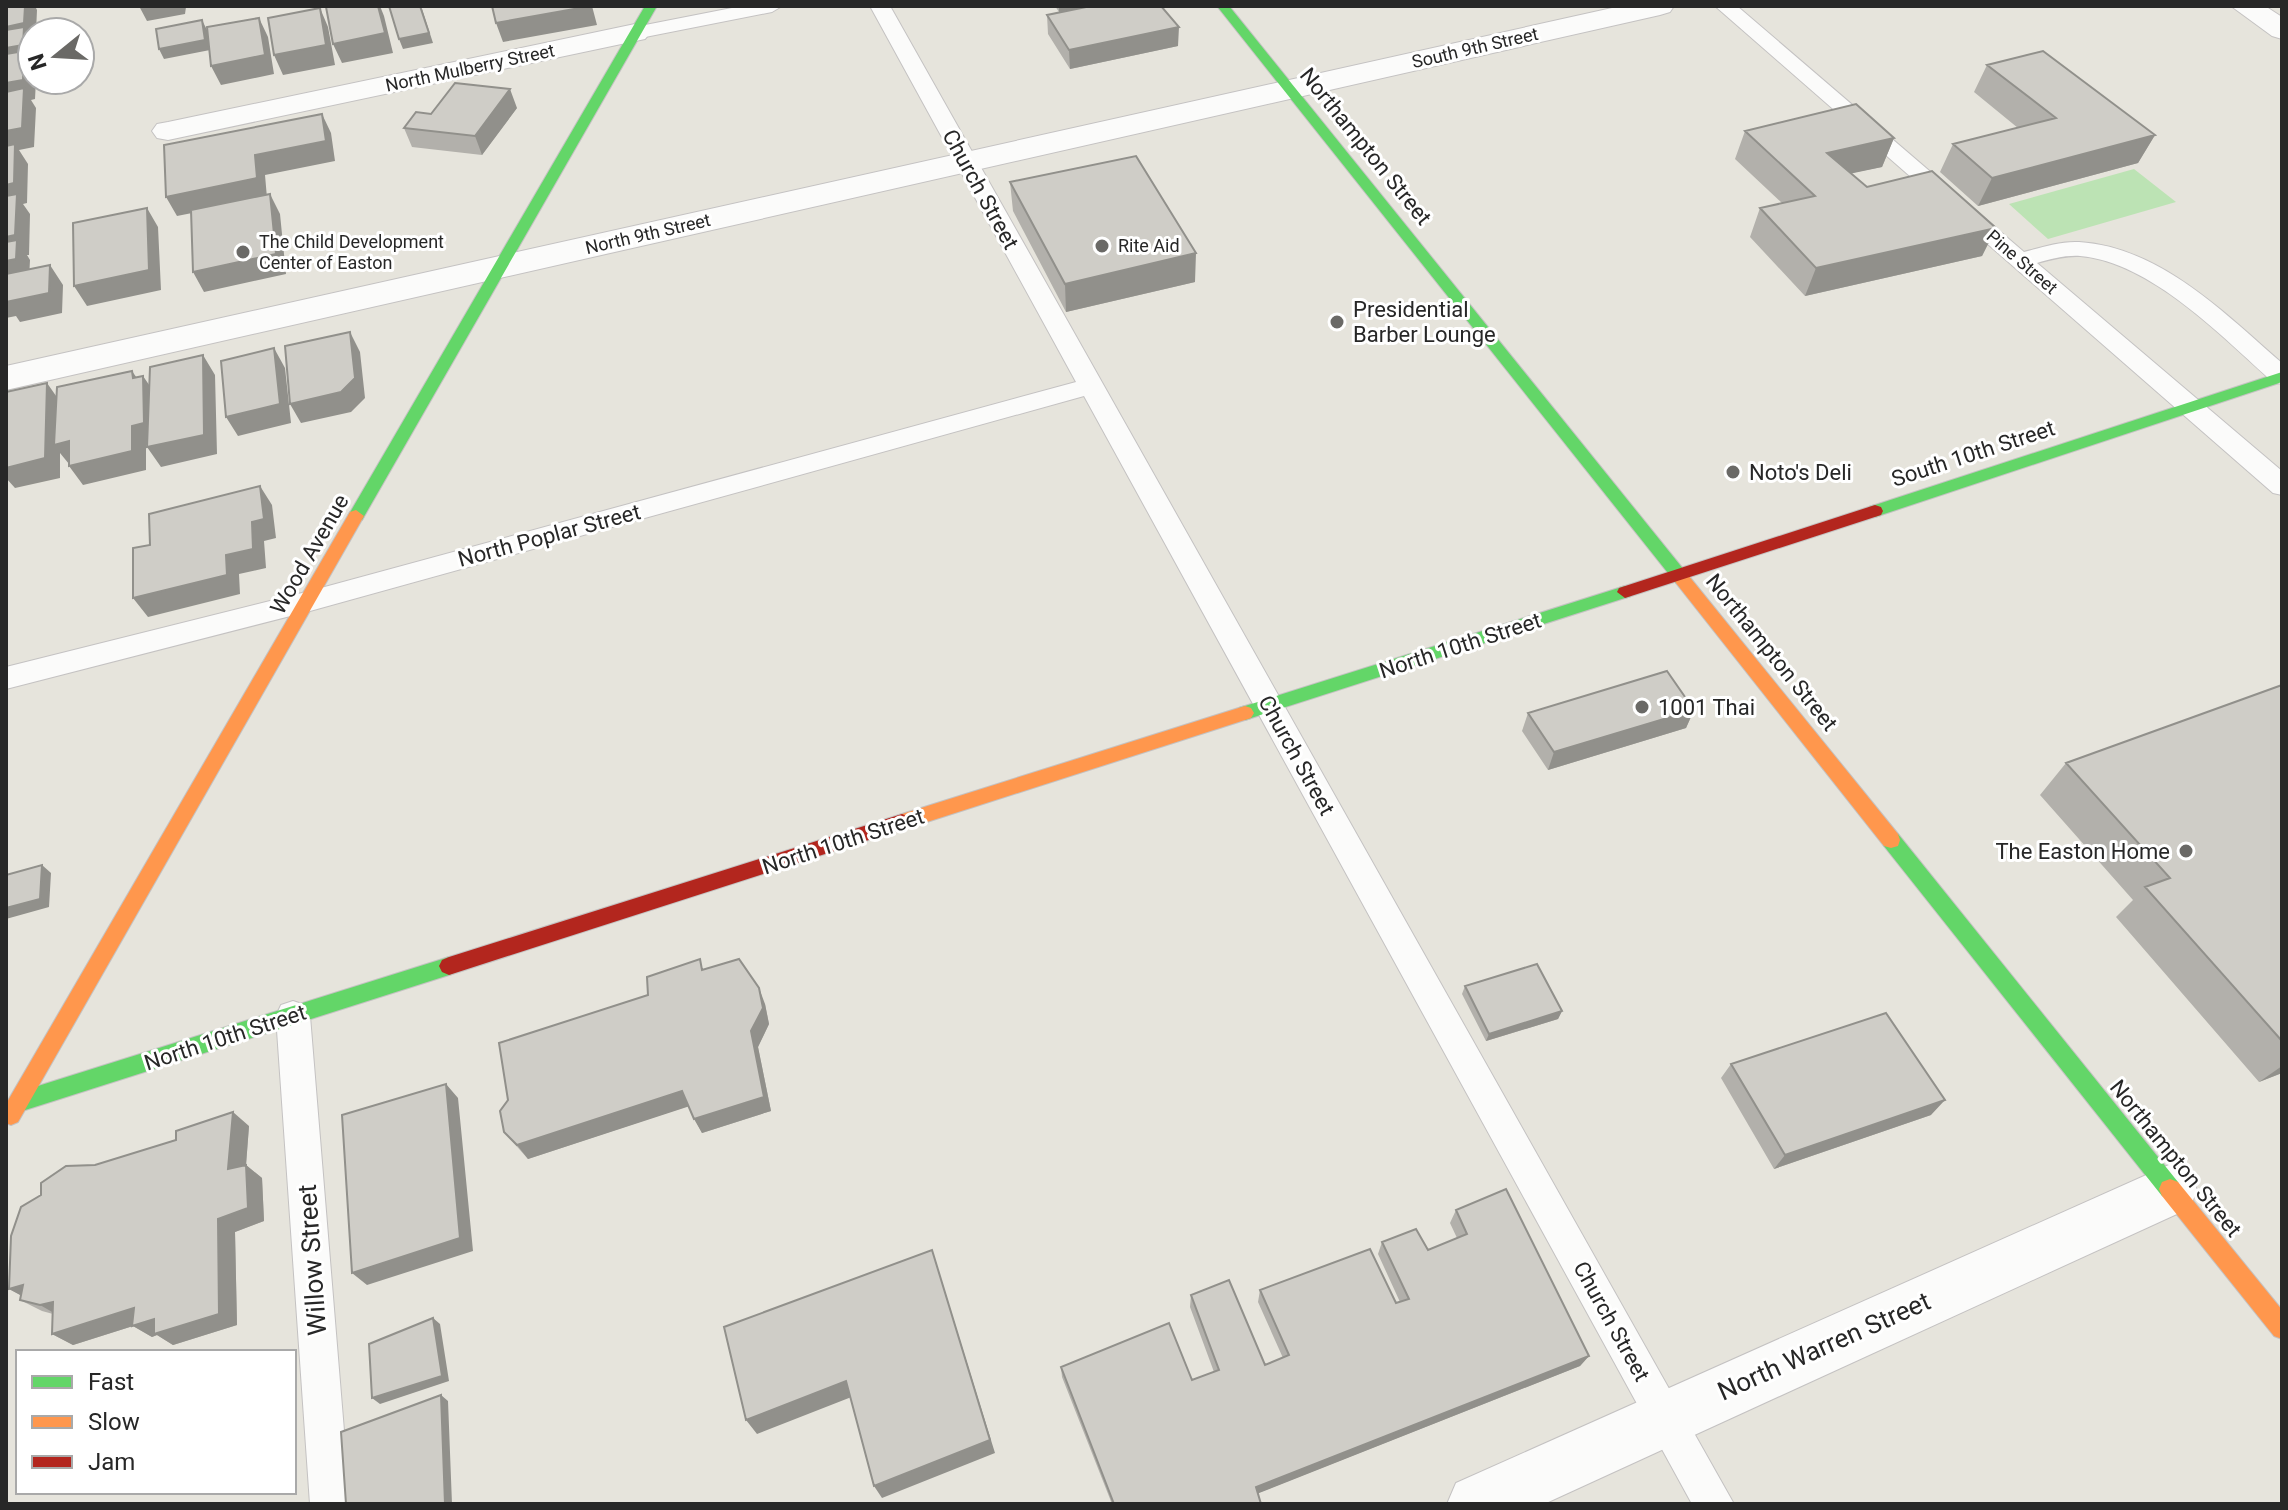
<svg xmlns="http://www.w3.org/2000/svg" width="2288" height="1510" viewBox="0 0 2288 1510" font-family="Roboto,sans-serif">
  <style>
    .green { fill: #bce3b4 }
    .lines { fill: none; stroke-linecap: round; stroke-linejoin: round }
    .lane-casing { stroke: #c4c2c2; stroke-width: 2 }
    .street-casing { stroke: #c4c2c2; stroke-width: 2 }
    .fast-casing { stroke: #c4c2c2; stroke-width: 2 }
    .slow-casing { stroke: #c4c2c2; stroke-width: 2 }
    .jam-casing { stroke: #c4c2c2; stroke-width: 2 }
    .lane { fill: #fbfbfa; fill-rule: evenodd }
    .street { fill: #fbfbfa; fill-rule: evenodd }
    .fast { fill: #63d668; fill-rule: evenodd }
    .slow { fill: #ff974d; fill-rule: evenodd }
    .jam { fill: #b3261e; fill-rule: evenodd }
    .wall { fill: #b2b0ab }
    .shaded-wall { fill: #91908b }
    .building { fill: #cfcdc7; stroke: #91908b; stroke-width: 2 }
    .poi-dot { fill: #6a6966; stroke: #fff; stroke-width: 3 }
    .labels { text-anchor: middle; stroke-width: 6; stroke-linejoin: round; paint-order: stroke }
    .far-street-label { font-size: 18px; fill: #272727; stroke: #fff }
    .far-poi-label { font-size: 18px; fill: #272727; stroke: #fff; text-anchor: start }
    .street-label { font-size: 22px; fill: #272727; stroke: #fff }
    .poi-label { font-size: 22px; fill: #272727; stroke: #fff; text-anchor: start }
    .near-street-label { font-size: 26px; fill: #272727; stroke: #fff }
  </style>
  <rect width="100%" height="100%" fill="#e6e4dc"/>
  <!-- green -->
  <path class="green" d="M2134 169 2176 202 2048 239 2009 204Z"/>
  <g class="lines">
    <!-- lane casing -->
    <g class="lane-casing">
      <path id="lane" d="M742 6H782L772 12 635 39 625 33 635 27Z
        M870 6H890L1734 1504H1692L1084 396 310 611 6 689V667L310 591 1076 382Z
        M1715 6H1737L2024 252C2042 247 2061 241 2079 242 2160 247 2224 313 2282 363V384L2273 382C2222 337 2151 262 2080 256 2066 255 2051 259 2037 263L2282 471V495L2273 493Z
        M293 1001 305 1005 310 1016 350 1504H310L276 1016 281 1005Z"/>
    </g>
    <!-- street casing -->
    <g class="street-casing">
      <path id="street" d="M1621 6H1674L1670 12 1660 15 6 390V366Z
        M2231 6H2265L2282 17V39L2272 36Z
        M635 24 645 27 650 33 645 39 168 140 157 138 152 131 157 124 168 122Z
        M2171 1164 2190 1172 2197 1190 2190 1208 1544 1504H1447L1456 1483Z"/>
    </g>
    <!-- fast casing -->
    <g class="fast-casing">
      <path id="fast" d="M645 6H657L362 520H350L348 516Z
        M1217 6H1229L1688 575 1690 579 1688 583H1676Z
        M2282 372V382L1881 515 1875 517 1867 511 1869 507Z
        M1625 586 1633 592 1631 596 1245 720 1239 718 1236 713 1239 708 1245 706Z
        M1891 832 1898 834 2178 1182 2181 1189 2178 1196 2170 1199 2162 1196 1884 846 1882 840 1884 834Z
        M449 957 456 960 459 966 456 972 449 975 19 1112 12 1109 9 1102 12 1095 19 1092Z"/>
    </g>
    <!-- slow casing -->
    <g class="slow-casing">
      <path id="slow" d="M356 510 364 516 18 1122 11 1125 6 1123V1104L350 512Z
        M1682 573 1688 575 1898 834 1900 840 1898 846 1891 848 1884 846 1676 583 1674 579 1676 575Z
        M1245 706 1251 708 1254 713 1251 718 902 830 895 827 893 822 895 817 902 814Z
        M2170 1179 2178 1182 2282 1310V1339L2274 1336 2162 1196 2159 1189 2162 1182Z"/>
    </g>
    <!-- jam casing -->
    <g class="jam-casing">
      <path id="jam" d="M1875 505 1881 507 1883 511 1881 515 1625 598 1617 592 1619 588Z
        M902 814 909 817 911 822 909 827 449 975 442 972 439 966 442 960 449 957Z"/>
    </g>
    <!-- lane -->
    <use href="#lane" class="lane"/>
    <!-- street -->
    <use href="#street" class="street"/>
    <!-- fast -->
    <use href="#fast" class="fast"/>
    <!-- slow -->
    <use href="#slow" class="slow"/>
    <!-- jam -->
    <use href="#jam" class="jam"/>
  </g>
  <!-- wall -->
  <path class="wall" d="M1055 6H1161L1178 46 1070 69 1048 34 1047 15 1059 12Z
    M1987 65 2155 135 2138 163 1978 206 1940 172 1953 144 2018 128 1974 92Z
    M517 108 482 155 412 147 404 128Z
    M1745 131 1894 138 1882 167 1851 173 1867 187 1996 228 1982 256 1805 296 1750 237 1760 208 1782 203 1735 159Z
    M1010 182 1195 282 1066 312 1013 211Z
    M2282 685V1073L2259 1082 2116 917 2133 900 2040 795 2066 763Z
    M1694 710 1686 728 1548 770 1522 731 1528 713Z
    M704 969 765 1004 769 1024 758 1047 771 1111 702 1133 688 1106 528 1159 504 1132 648 995Z
    M1465 986 1562 1011 1558 1019 1486 1041 1462 994Z
    M1731 1064 1931 1115 1774 1169 1721 1078Z
    M249 1126 246 1165 262 1178 264 1221 235 1232 237 1325 173 1345 157 1335 152 1337 133 1326 73 1345 52 1334 53 1314 42 1311 20 1300 21 1295 9 1289 95 1165Z
    M1456 1210 1589 1356 1580 1366 1258 1493 1261 1504H1112L1062 1377 1061 1367 1192 1380 1214 1372 1190 1307 1191 1295 1265 1365 1283 1358 1258 1302 1260 1290 1396 1303 1400 1302 1378 1254 1382 1242 1428 1250 1457 1238 1450 1223Z"/>
  <!-- shaded-wall -->
  <path class="shaded-wall" d="M6 6H35L37 10 36 32H32V80H36L35 99 31 100 36 108 34 147 19 150 28 164 27 203 23 204 30 214 29 255H27L30 260 29 279 6 284Z
    M139 6H189L186 7 185 14 147 21Z
    M378 6H380L384 16 393 53 342 63 333 44Z
    M592 6 597 25 503 42 496 23Z
    M1059 6H1090L1059 12Z
    M320 8 328 27 335 65 283 75 274 55Z
    M422 9 433 43 403 49 399 39Z
    M259 18 268 37 274 74 221 85 211 66Z
    M202 20 207 30 210 50 164 59 159 49Z
    M1179 27 1178 46 1070 69 1069 50Z
    M510 89 517 108 482 155 475 136Z
    M322 114 331 133 335 161 265 175 267 198 177 216 166 197 255 155Z
    M2155 135 2138 163 1978 206 1992 178Z
    M1894 138 1882 167 1816 181 1827 153Z
    M270 194 280 214 286 274 204 292 193 272Z
    M147 208 158 227 161 290 87 306 74 286Z
    M1996 228 1982 256 1805 296 1816 268Z
    M1196 253 1195 282 1066 312 1065 284Z
    M50 265 63 285 62 313 20 322 16 316 6 318V295Z
    M350 332 360 352 365 398 351 412 301 423 290 404Z
    M274 348 285 368 291 423 238 436 226 417Z
    M203 355 215 375 217 454 161 467 147 447Z
    M132 371 143 387V376L156 395 157 442 146 445V470L83 485 69 466 133 378Z
    M47 383 61 403 69 441V464L60 453V478L15 488 6 478V468Z
    M260 486 272 505 276 538 264 541 266 568 239 574 240 594 148 617 133 598 226 555 252 522Z
    M1694 710 1686 728 1548 770 1554 752Z
    M42 865 51 873 49 907 6 919V908Z
    M759 988 765 1004 769 1024 758 1047 771 1111 702 1133 694 1119 751 1031Z
    M1562 1011 1558 1019 1486 1041 1489 1034Z
    M2282 1066V1073L2259 1082Z
    M446 1084 458 1098 473 1251 367 1285 352 1273Z
    M682 1091 690 1106 528 1159 517 1145Z
    M1945 1100 1931 1115 1774 1169 1785 1155Z
    M233 1112 249 1126 246 1165 262 1178 264 1221 235 1232 237 1325 173 1345 157 1335 152 1337 133 1326 73 1345 52 1334 218 1219 228 1169Z
    M932 1250 995 1453 882 1498 874 1486Z
    M23 1285 31 1301 9 1289Z
    M53 1302 61 1317 40 1305Z
    M433 1318 440 1324 449 1381 380 1404 372 1398Z
    M1589 1356 1580 1366 1254 1495 1256 1487Z
    M846 1381 854 1396 757 1434 746 1420Z
    M441 1395 448 1401 452 1504H445Z"/>
  <!-- building -->
  <path class="building" d="M6 6H25L24 23 6 27Z
    M329 6H378L385 33 333 44 326 7Z
    M389 6H420L429 33 399 39Z
    M492 6H591L496 23Z
    M1091 6H1161L1179 27 1069 50 1047 15Z
    M320 8 326 45 274 55 268 18Z
    M259 18 265 55 211 66 207 27Z
    M202 20 205 40 159 49 156 29Z
    M24 27 23 45 6 48V30Z
    M24 51 23 80 6 83V54Z
    M2043 51 2155 135 1992 178 1953 144 2056 118 1987 65Z
    M455 83 510 89 475 136 404 128 416 112 431 114Z
    M24 88 22 128 6 131V92Z
    M1856 104 1894 138 1827 153 1867 187 1932 171 1996 228 1816 268 1760 208 1815 196 1745 131Z
    M322 114 326 141 255 155 257 178 166 197 164 145Z
    M15 144 14 183 6 185V146Z
    M1136 156 1196 253 1065 284 1010 182Z
    M17 194 15 235 6 237V196Z
    M270 194 276 254 193 272 191 210Z
    M147 208 149 270 74 286 73 223Z
    M17 240 16 259 6 261V242Z
    M50 265 49 293 6 302V274Z
    M350 332 355 378 341 392 290 404 285 346Z
    M274 348 280 404 226 417 221 361Z
    M203 355 204 435 147 447 150 367Z
    M132 371 133 378 143 376 144 423 132 426V451L69 466V441L54 445 57 387Z
    M47 383 45 458 6 468V392Z
    M260 486 264 519 252 522 253 549 226 555 227 575 133 598V548L150 545 149 514Z
    M1667 671 1694 710 1554 752 1528 713Z
    M2282 685V1041L2145 887 2170 878 2066 763Z
    M42 865 40 899 6 908V875Z
    M700 959 702 970 739 959 759 988 763 1008 751 1031 764 1097 694 1119 682 1091 517 1145 504 1132 500 1111 508 1100 499 1043 648 995 647 977Z
    M1537 964 1562 1011 1489 1034 1465 986Z
    M1886 1013 1945 1100 1785 1155 1731 1064Z
    M446 1084 460 1238 352 1273 342 1115Z
    M233 1112 228 1169 246 1165 248 1208 218 1219 219 1314 154 1334V1319L132 1326 134 1308 52 1334 53 1302 40 1305 20 1300 23 1285 9 1289 11 1236 21 1207 41 1195V1183L66 1166 95 1165 176 1140V1131Z
    M1506 1189 1589 1356 1256 1487 1261 1504H1114L1061 1367 1169 1323 1192 1380 1219 1370 1191 1295 1229 1280 1265 1365 1289 1355 1260 1290 1370 1249 1396 1303 1409 1299 1382 1242 1416 1229 1428 1250 1467 1234 1456 1210Z
    M932 1250 990 1440 874 1486 846 1381 746 1420 724 1327Z
    M433 1318 442 1376 372 1398 369 1344Z
    M441 1395 445 1504H346L341 1432Z"/>
  <!-- markers -->
  <g class="poi-dot">
    <circle cx="1102" cy="246" r="8"/>
    <circle cx="243" cy="252" r="8"/>
    <circle cx="1337" cy="322" r="8"/>
    <circle cx="1733" cy="472" r="8"/>
    <circle cx="1642" cy="707" r="8"/>
    <circle cx="2186" cy="851" r="8"/>
  </g>
  <g class="labels">
    <!-- far-street labels -->
    <g class="far-street-label">
      <text transform="translate(1475 48) rotate(-13)" y="6">South 9th Street</text>
      <text transform="translate(470 68) rotate(-12)" y="6">North Mulberry Street</text>
      <text transform="translate(648 234) rotate(-13)" y="6">North 9th Street</text>
      <text transform="translate(2022 262) rotate(41)" y="6">Pine Street</text>
    </g>
    <!-- far-poi labels -->
    <g class="far-poi-label">
      <text x="259" y="248">The Child Development<tspan x="259" dy="21">Center of Easton</tspan></text>
      <text x="1118" y="252">Rite Aid</text>
    </g>
    <!-- street labels -->
    <g class="street-label">
      <text transform="translate(1366 146) rotate(51)" y="8">Northampton Street</text>
      <text transform="translate(981 189) rotate(61)" y="8">Church Street</text>
      <text transform="translate(1973 453) rotate(-18)" y="8">South 10th Street</text>
      <text transform="translate(549 535) rotate(-15)" y="8">North Poplar Street</text>
      <text transform="translate(309 554) rotate(-60)" y="8">Wood Avenue</text>
      <text transform="translate(1460 645) rotate(-18)" y="8">North 10th Street</text>
      <text transform="translate(1772 652) rotate(51)" y="8">Northampton Street</text>
      <text transform="translate(1297 755) rotate(61)" y="8">Church Street</text>
      <text transform="translate(843 841) rotate(-18)" y="8">North 10th Street</text>
      <text transform="translate(225 1037) rotate(-18)" y="8">North 10th Street</text>
      <text transform="translate(2176 1158) rotate(51)" y="8">Northampton Street</text>
      <text transform="translate(1612 1321) rotate(61)" y="8">Church Street</text>
    </g>
    <!-- poi labels -->
    <g class="poi-label">
      <text x="1353" y="317">Presidential<tspan x="1353" dy="25">Barber Lounge</tspan></text>
      <text x="1749" y="480">Noto's Deli</text>
      <text x="1658" y="715">1001 Thai</text>
      <text x="2170" y="859" text-anchor="end">The Easton Home</text>
    </g>
    <!-- near-street labels -->
    <g class="near-street-label">
      <text transform="translate(312 1260) rotate(-94)" y="9">Willow Street</text>
      <text transform="translate(1824 1346) rotate(-24)" y="9">North Warren Street</text>
    </g>
  </g>
  <!-- border -->
  <rect width="2288" height="1510" fill="none" stroke="#272727" stroke-width="16"/>
  <!-- legend -->
  <rect x="16" y="1350" width="280" height="144" fill="#ffffff" stroke="#a9a9a9" stroke-width="2"/>
  <rect x="32" y="1376" width="40" height="12" fill="#63d668" stroke="#a9a9a9" stroke-width="2"/>
  <text x="88" y="1390" font-size="24" fill="#272727">Fast</text>
  <rect x="32" y="1416" width="40" height="12" fill="#ff974d" stroke="#a9a9a9" stroke-width="2"/>
  <text x="88" y="1430" font-size="24" fill="#272727">Slow</text>
  <rect x="32" y="1456" width="40" height="12" fill="#b3261e" stroke="#a9a9a9" stroke-width="2"/>
  <text x="88" y="1470" font-size="24" fill="#272727">Jam</text>
  <!-- north arrow -->
  <g transform="translate(56 56) rotate(252)"><circle r="38" fill="#ffffff" stroke="#a9a9a9" stroke-width="2"/>
  <path d="M0-6L14 30L0 20L-14 30Z" fill="#6a6966"/>
  <text y="-12" font-size="22" font-weight="bold" text-anchor="middle" fill="#272727">N</text>
  </g>
</svg>
